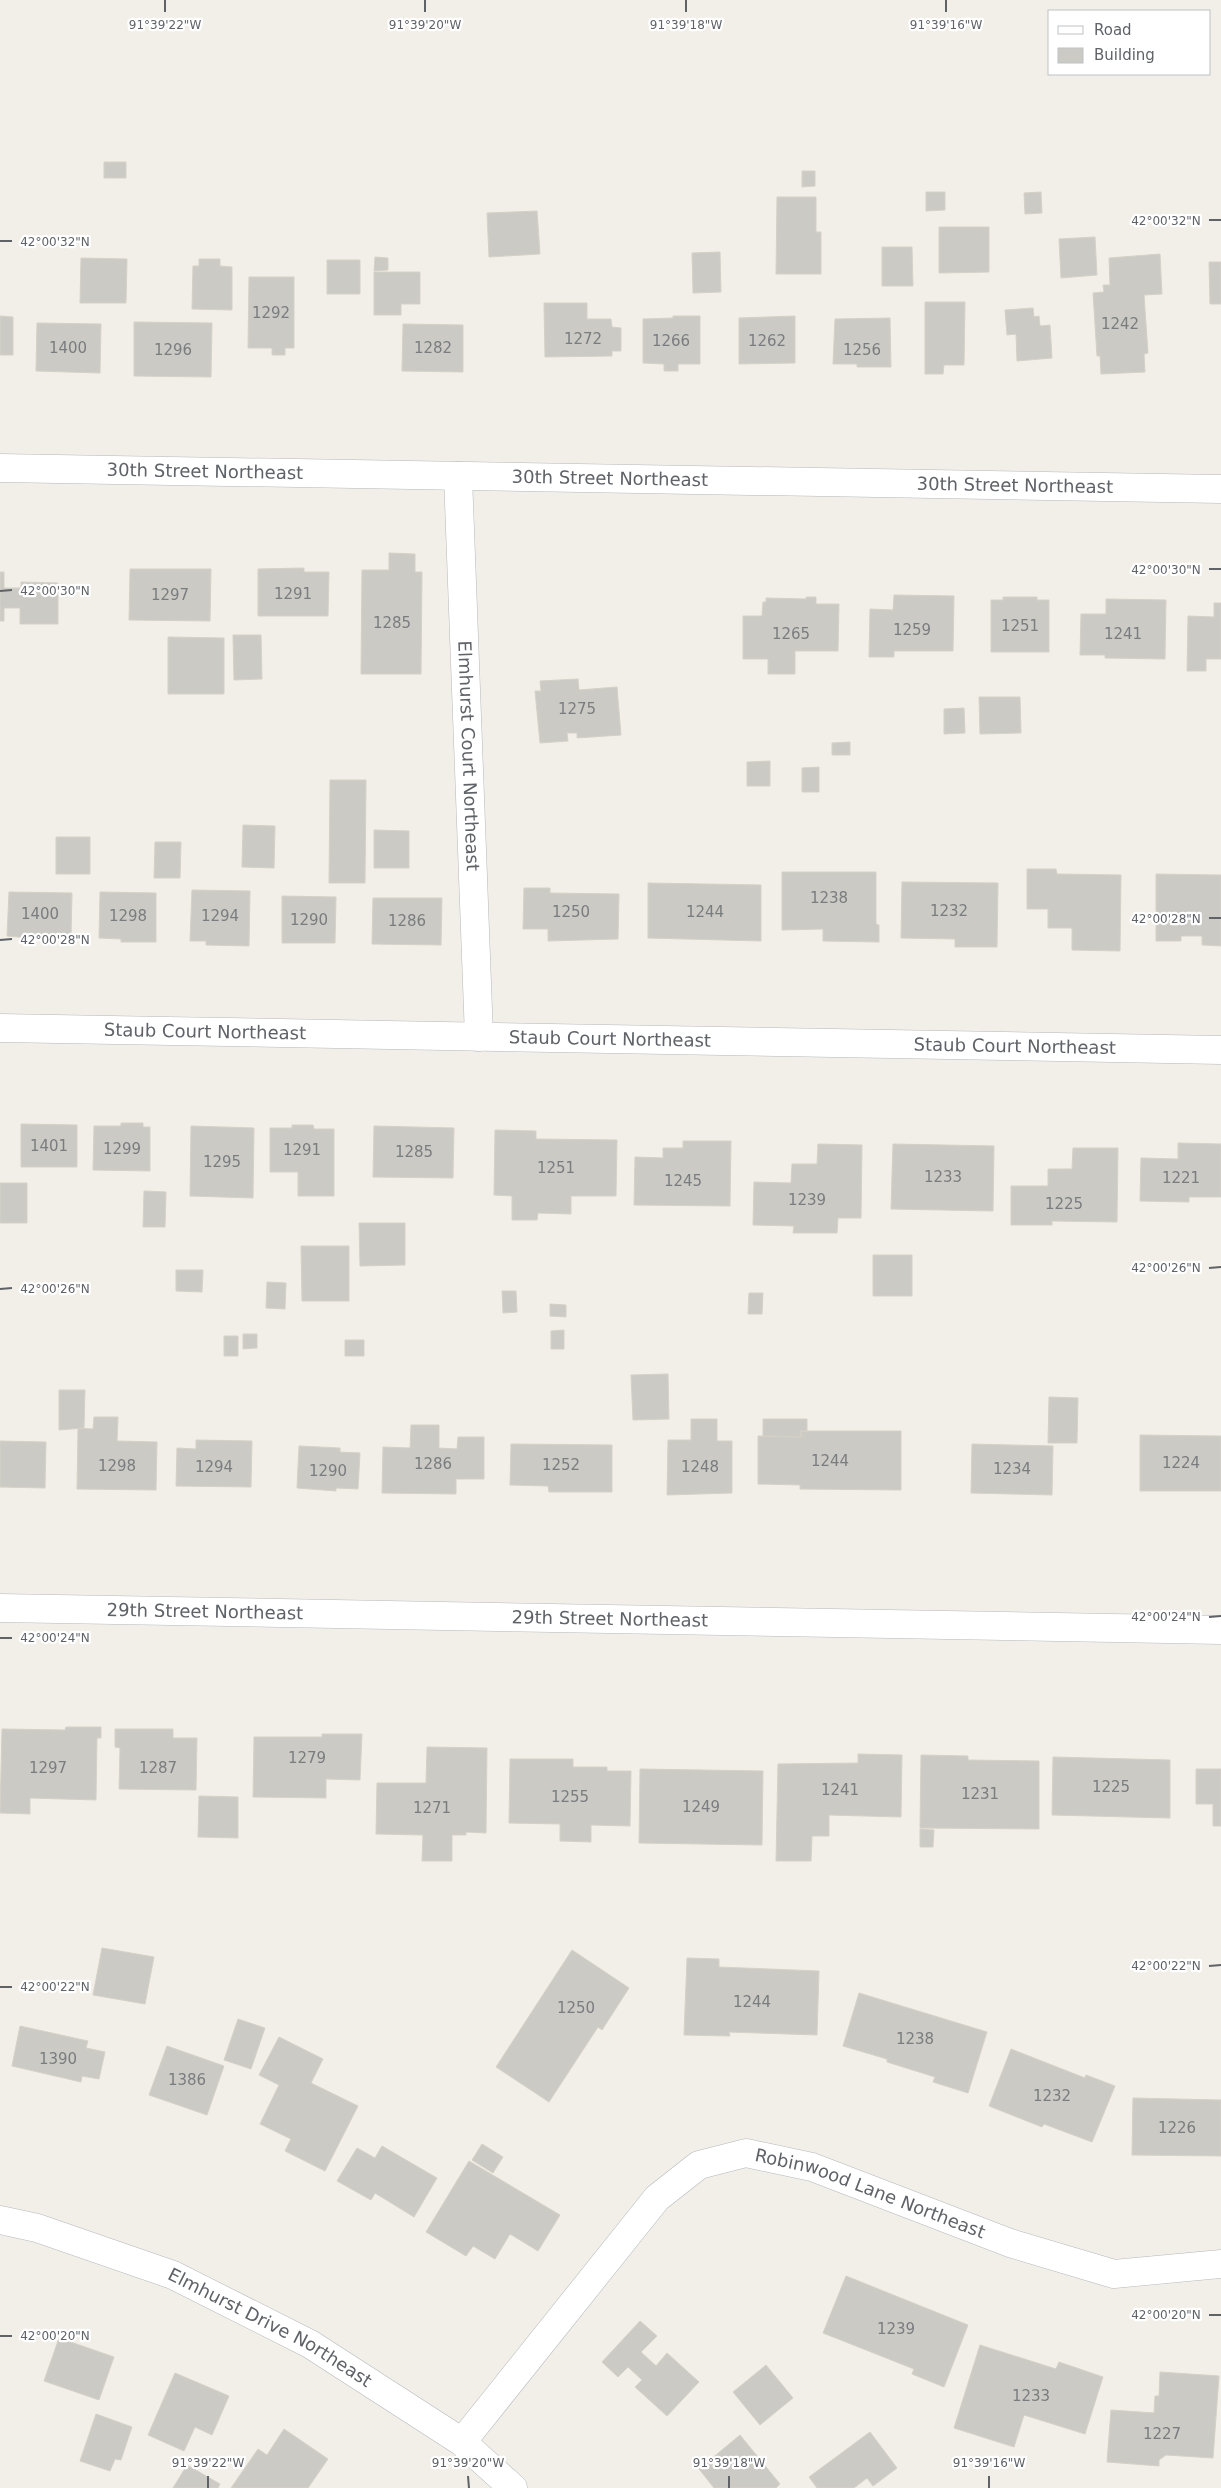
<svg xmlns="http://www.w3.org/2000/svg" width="1221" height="2488" viewBox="0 0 1221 2488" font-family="'DejaVu Sans',sans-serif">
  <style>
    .building { fill: #cccac5; stroke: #d6d1c6 }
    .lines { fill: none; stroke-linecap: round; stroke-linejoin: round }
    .street-casing { stroke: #b5b8bc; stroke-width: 29 }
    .secondary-casing { stroke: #b6babf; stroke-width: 29 }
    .street { stroke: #fff; stroke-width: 28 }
    .secondary { stroke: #fff; stroke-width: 28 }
    .ticks { fill: none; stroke: #5f6368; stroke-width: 2 }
    .labels { text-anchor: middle; stroke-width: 4.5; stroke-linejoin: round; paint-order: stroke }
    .number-label { font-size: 15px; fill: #7a7d7f }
    .street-label { font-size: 18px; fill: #5f6368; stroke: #fff }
    .ticks-label { font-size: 12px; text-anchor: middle; fill: #5f6368; stroke: #fff; stroke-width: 4.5; stroke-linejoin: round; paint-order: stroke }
  </style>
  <rect width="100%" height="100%" fill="#f1efe8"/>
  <!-- building -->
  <path class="building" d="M104 162H126V178H104Z
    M802 171H815V186L802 187Z
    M926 192H945V210L926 211Z
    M1041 192 1042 213 1025 214 1024 193Z
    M777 197H816V232H821V274H776Z
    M537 211 540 254 489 257 487 213Z
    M939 227H989V272L939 273Z
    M1095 237 1097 275 1061 278 1059 239Z
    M882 247H912L913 286H882Z
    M720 252 721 292 693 293 692 253Z
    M1160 254 1162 294 1144 295 1148 353 1144 354 1145 372 1101 374 1100 356H1097L1093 293 1104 292 1103 285H1110L1109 258Z
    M375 257 388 258V270L374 271Z
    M81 258 127 259 126 303H80Z
    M199 259H220V266L232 267V310L192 309 193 266H199Z
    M327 260H360V294H327Z
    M1209 262H1221V304H1210Z
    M374 272H420V304H401V315H374Z
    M249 277H294V348H285V355H272V348H248Z
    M925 302H965L964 365H944L943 374H925Z
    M544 303H587V319H611L612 327 621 328V351H612V356L545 357Z
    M1033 308 1034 317 1039 316 1040 326 1050 325 1052 358 1017 361 1016 334 1007 335 1005 310Z
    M0 316 13 317V355H0Z
    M673 316H700V364H678V371H664V364L643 363V319L673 318Z
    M795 316V363L739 364V318Z
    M890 318 891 367H857V364H833L835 319Z
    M134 322 212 323 211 377 134 376Z
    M37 323 101 324 100 373 36 371Z
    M403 324 463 325V372L402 371Z
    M389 553 415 554V572H422L421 674H361L362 570H389Z
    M304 568V572H329L328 616H258V569Z
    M130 569H211L210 621 129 620Z
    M0 572H4V588H21V582L58 583V624H20V608H4V621H0Z
    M894 595 954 596 953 651H894V657H869L870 609 893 610Z
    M806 597H816V604H839L838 651H795V674H768V659H743V616H762L763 602H766V598L806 599Z
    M1003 597H1037V600H1049V652H991V600H1003Z
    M1106 599 1166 600 1165 659 1105 658V655H1080L1081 614H1106Z
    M1214 603H1221V659H1206V671H1187L1188 616 1214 617Z
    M233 635H261L262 679 234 680Z
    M168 637 224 638V694H168Z
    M578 679 579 690 617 687 621 735 577 738V733H567L568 741 540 743 535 691H541L540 681Z
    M979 697H1020L1021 733 980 734Z
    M964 708 965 733 944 734V709Z
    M850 742V755H832V743Z
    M770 761V786H747V762Z
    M819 767V792H802V768Z
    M330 780H366L365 883H329Z
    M243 825 275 826 274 868 242 867Z
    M374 830 409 831V868H374Z
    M56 837H90V874H56Z
    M155 842H181L180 878H154Z
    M1027 869H1056L1057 874 1121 875 1120 951 1072 950V928H1048V909H1027Z
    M782 872H876V924L879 925V942L823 941V929L782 930Z
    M1156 874 1221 875V946L1202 945V936H1181V941H1156Z
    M902 882 998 883 997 947H955V939L901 938Z
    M648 883 761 885V941L648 938Z
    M524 888H550V893L619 894 618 939 548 941V929H523Z
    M192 890 250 891 249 946 206 945V941H190Z
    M9 892 72 893 71 936H51V940L7 936Z
    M100 892 156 893V942H121V939L99 938Z
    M282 896 336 897 335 943H282Z
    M373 898H442L441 945 372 944Z
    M121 1123H143V1127H150V1171L93 1170 94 1126H121Z
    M21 1124 77 1125V1167H21Z
    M292 1125H313L314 1129H334V1196H298V1172H270V1128H292Z
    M191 1126 254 1128 253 1198 190 1196Z
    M374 1126 454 1128 453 1178 373 1177Z
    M495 1130 536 1131V1139L617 1140 616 1196H571V1214L538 1213 537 1220H512V1196L494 1195Z
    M683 1141H731L730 1206 634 1205 635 1157 663 1158V1148H683Z
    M1178 1143 1221 1144V1197H1189V1202L1140 1201 1141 1158 1178 1159Z
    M818 1144 862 1145 861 1218H838L837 1233H793L794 1226 753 1225 754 1182 791 1183 792 1164H817Z
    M893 1144 994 1146 993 1211 891 1209Z
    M1073 1148H1118L1117 1222 1052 1221V1225H1011V1186H1048V1169H1072Z
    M0 1183H27V1223H0Z
    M144 1191 166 1192 165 1227H143Z
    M359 1223H405V1265L360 1266Z
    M301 1246H349V1301H302Z
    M873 1255H912V1296H873Z
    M176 1270H203L202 1292 176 1291Z
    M267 1282 286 1283 285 1309 266 1308Z
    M502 1291H516L517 1312 503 1313Z
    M749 1293H763L762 1314H748Z
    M550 1304 566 1305V1317L550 1316Z
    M564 1330V1349H551V1331Z
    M243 1334H257V1348L243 1349Z
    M224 1336H238V1356H224Z
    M345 1340H364V1356H345Z
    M668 1374 669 1419 633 1420 631 1375Z
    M59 1390H85L84 1428 59 1430Z
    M1049 1397 1078 1398 1077 1443H1048Z
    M94 1417H118L117 1441 157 1442 156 1490 77 1489 78 1428 93 1429Z
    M691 1419H717V1441H732V1493L667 1495 668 1440H691Z
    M763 1419H807V1431H801V1437L763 1436Z
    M411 1425H439V1448L457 1449 458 1437H484V1479H456V1494L382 1493 383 1447 410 1448Z
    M801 1431H901V1490L800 1489V1485L758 1484V1436L801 1437Z
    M1140 1435 1221 1436V1491H1140Z
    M196 1440 252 1441 251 1487 176 1486 177 1448 196 1449Z
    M0 1441 46 1442 45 1488 0 1487Z
    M511 1444 612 1445V1492H549L548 1486 510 1485Z
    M972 1444 1053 1446 1052 1495 971 1493Z
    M299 1446 340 1448V1452L360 1453 358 1489 336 1488V1491L297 1488Z
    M66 1727H101V1738H97L96 1800 30 1798V1814L0 1813 2 1729 65 1730Z
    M115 1729H173V1738H197L196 1790 119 1789 120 1748 115 1747Z
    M322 1734H362L360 1780 326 1779V1798L253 1797 254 1737H322Z
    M427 1747 487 1748 486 1833 466 1832V1835H452V1861H422L423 1835 376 1834 377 1783H426Z
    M858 1754 902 1755 901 1817 829 1815V1836H812L811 1861H776L778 1764 858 1763Z
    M921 1755 968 1756V1760L1039 1761V1829L920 1828Z
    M1053 1757 1170 1760V1818L1052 1815Z
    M510 1759H573V1767H607V1771H631L630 1826 591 1825V1842L560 1841V1824L509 1823Z
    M640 1769 763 1771 762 1845 639 1843Z
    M1196 1769H1221V1826H1213V1804H1196Z
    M199 1796 238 1797V1838L198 1837Z
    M920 1829 934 1830 933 1847H920Z
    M102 1948 154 1957 145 2004 93 1995Z
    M572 1950 629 1988 602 2030 598 2027 549 2102 496 2067Z
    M687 1958 719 1959V1967L819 1971 817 2035 729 2032 730 2036 684 2035Z
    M859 1993 987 2032 968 2093 933 2082 935 2077 887 2062V2059L843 2046Z
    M238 2019 265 2028 251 2069 224 2060Z
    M20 2026 88 2041 86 2048 105 2052 99 2079 82 2076 81 2082 12 2066Z
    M279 2037 323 2059 311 2083 358 2106 325 2171 285 2151 291 2139 260 2124 279 2085 259 2075Z
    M167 2046 224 2066 207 2115 149 2095Z
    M1011 2049 1085 2078 1086 2075 1115 2086 1092 2142 1044 2124 1042 2127 989 2106Z
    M1133 2098 1221 2100V2156L1132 2155Z
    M482 2144 503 2157 493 2173 472 2160Z
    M382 2146 437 2178 414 2217 375 2193 371 2200 337 2181 357 2148 375 2158Z
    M469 2161 560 2215 538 2251 510 2234 495 2259 473 2246 466 2256 426 2232Z
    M846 2276 968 2325 944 2387 912 2374 914 2369 823 2333Z
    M640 2321 657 2336 641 2352 656 2366 667 2353 699 2382 667 2416 635 2387 642 2380 628 2367 618 2377 602 2362Z
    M59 2338 114 2357 99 2400 44 2381Z
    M980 2345 1056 2369 1059 2362 1103 2377 1085 2434 1024 2415 1014 2447 954 2428Z
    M766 2365 793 2398 760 2425 733 2392Z
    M1160 2372 1219 2376 1213 2458 1166 2455 1159 2460V2466L1107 2462 1111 2410 1154 2413 1155 2396H1159Z
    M175 2373 229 2396 212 2435 195 2427 184 2451 148 2435Z
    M96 2414 132 2427 121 2460 115 2459 110 2471 80 2461Z
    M284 2429 328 2459 308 2488H231L258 2449 267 2455Z
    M870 2432 897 2468 873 2486 867 2478 854 2488H817L809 2477Z
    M740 2435 780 2484 776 2488H714L699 2469Z
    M187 2465 220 2484 218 2488H173Z"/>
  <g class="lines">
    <!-- street casing -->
    <g class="street-casing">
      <g id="street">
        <path id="s1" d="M0 468 1221 489"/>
        <path id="s2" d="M458 476 479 1037"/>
        <path id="s3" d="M0 1028 1221 1050"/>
        <path id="s4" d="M0 2220 37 2228 173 2275 310 2344 462 2442 513 2488"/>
        <path id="s5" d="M462 2442 657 2198 699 2165 746 2153 812 2167 1010 2243 1114 2274 1221 2264"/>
      </g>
    </g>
    <!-- secondary casing -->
    <g class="secondary-casing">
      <g id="secondary">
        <path id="s6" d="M0 1608 1221 1630"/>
      </g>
    </g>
    <!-- street -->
    <use href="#street" class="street"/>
    <!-- secondary -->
    <use href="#secondary" class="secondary"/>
  </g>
  <!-- ticks -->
  <path class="ticks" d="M165 0V12M425 0V12M686 0V12M946 0V12M1209 220H1221M0 241H12M1209 569H1221M0 591 12 590M1209 918H1221M0 940 12 939M1209 1268 1221 1267M0 1289 12 1288M1209 1617 1221 1616M0 1638H12M1209 1966 1221 1965M0 1987H12M1209 2315H1221M0 2336H12M208 2476V2488M468 2476 469 2488M729 2476V2488M989 2476V2488"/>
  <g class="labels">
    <!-- number labels -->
    <g class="number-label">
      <text x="271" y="318">1292</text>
      <text x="1120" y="329">1242</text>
      <text x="583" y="344">1272</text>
      <text x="671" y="346">1266</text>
      <text x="767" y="346">1262</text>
      <text x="68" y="353">1400</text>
      <text x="433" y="353">1282</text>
      <text x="173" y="355">1296</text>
      <text x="862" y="355">1256</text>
      <text x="293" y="599">1291</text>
      <text x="170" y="600">1297</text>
      <text x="392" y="628">1285</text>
      <text x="1020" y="631">1251</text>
      <text x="912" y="635">1259</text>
      <text x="791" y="639">1265</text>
      <text x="1123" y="639">1241</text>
      <text x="577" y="714">1275</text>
      <text x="829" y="903">1238</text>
      <text x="949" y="916">1232</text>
      <text x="571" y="917">1250</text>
      <text x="705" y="917">1244</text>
      <text x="40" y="919">1400</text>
      <text x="128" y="921">1298</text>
      <text x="220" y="921">1294</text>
      <text x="309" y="925">1290</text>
      <text x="407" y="926">1286</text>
      <text x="49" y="1151">1401</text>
      <text x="122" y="1154">1299</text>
      <text x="302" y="1155">1291</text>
      <text x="414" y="1157">1285</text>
      <text x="222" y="1167">1295</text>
      <text x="556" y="1173">1251</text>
      <text x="943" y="1182">1233</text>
      <text x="1181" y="1183">1221</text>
      <text x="683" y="1186">1245</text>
      <text x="807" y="1205">1239</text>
      <text x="1064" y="1209">1225</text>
      <text x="830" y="1466">1244</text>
      <text x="1181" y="1468">1224</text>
      <text x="433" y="1469">1286</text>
      <text x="561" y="1470">1252</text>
      <text x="117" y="1471">1298</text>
      <text x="214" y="1472">1294</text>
      <text x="700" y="1472">1248</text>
      <text x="1012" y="1474">1234</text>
      <text x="328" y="1476">1290</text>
      <text x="307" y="1763">1279</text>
      <text x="48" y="1773">1297</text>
      <text x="158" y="1773">1287</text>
      <text x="1111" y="1792">1225</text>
      <text x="840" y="1795">1241</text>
      <text x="980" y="1799">1231</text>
      <text x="570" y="1802">1255</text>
      <text x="701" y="1812">1249</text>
      <text x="432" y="1813">1271</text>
      <text x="752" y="2007">1244</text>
      <text x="576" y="2013">1250</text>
      <text x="915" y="2044">1238</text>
      <text x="58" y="2064">1390</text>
      <text x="187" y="2085">1386</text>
      <text x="1052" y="2101">1232</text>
      <text x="1177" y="2133">1226</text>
      <text x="896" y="2334">1239</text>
      <text x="1031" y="2401">1233</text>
      <text x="1162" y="2439">1227</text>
    </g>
    <!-- street labels -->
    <g class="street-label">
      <text dy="6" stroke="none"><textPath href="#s1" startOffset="205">30th Street Northeast</textPath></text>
      <text dy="6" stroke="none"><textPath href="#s1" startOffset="610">30th Street Northeast</textPath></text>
      <text dy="6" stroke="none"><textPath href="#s1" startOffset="1015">30th Street Northeast</textPath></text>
      <text dy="6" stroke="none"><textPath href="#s2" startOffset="280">Elmhurst Court Northeast</textPath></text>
      <text dy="6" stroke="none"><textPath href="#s3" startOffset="205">Staub Court Northeast</textPath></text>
      <text dy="6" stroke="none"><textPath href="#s3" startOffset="610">Staub Court Northeast</textPath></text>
      <text dy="6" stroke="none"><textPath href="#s3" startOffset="1015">Staub Court Northeast</textPath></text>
      <text dy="6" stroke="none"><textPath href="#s6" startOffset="205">29th Street Northeast</textPath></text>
      <text dy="6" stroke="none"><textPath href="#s6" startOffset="610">29th Street Northeast</textPath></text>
      <text dy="6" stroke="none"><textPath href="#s5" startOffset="545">Robinwood Lane Northeast</textPath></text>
      <text dy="6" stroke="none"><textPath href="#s4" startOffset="292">Elmhurst Drive Northeast</textPath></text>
    </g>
  </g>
  <g class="ticks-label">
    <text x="165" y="29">91°39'22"W</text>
    <text x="425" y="29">91°39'20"W</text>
    <text x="686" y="29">91°39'18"W</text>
    <text x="946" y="29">91°39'16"W</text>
    <text x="1166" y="225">42°00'32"N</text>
    <text x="55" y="246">42°00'32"N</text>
    <text x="1166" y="574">42°00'30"N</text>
    <text x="55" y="595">42°00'30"N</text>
    <text x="1166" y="923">42°00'28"N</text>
    <text x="55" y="944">42°00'28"N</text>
    <text x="1166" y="1272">42°00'26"N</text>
    <text x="55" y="1293">42°00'26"N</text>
    <text x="1166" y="1621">42°00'24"N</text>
    <text x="55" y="1642">42°00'24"N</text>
    <text x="1166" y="1970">42°00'22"N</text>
    <text x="55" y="1991">42°00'22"N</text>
    <text x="1166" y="2319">42°00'20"N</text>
    <text x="55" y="2340">42°00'20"N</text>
    <text x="208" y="2467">91°39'22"W</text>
    <text x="468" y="2467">91°39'20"W</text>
    <text x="729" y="2467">91°39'18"W</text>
    <text x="989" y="2467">91°39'16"W</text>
  </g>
  <!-- legend -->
  <rect x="1048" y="10" width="162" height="65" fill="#ffffff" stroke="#bfc1c3"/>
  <rect x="1058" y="26" width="25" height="8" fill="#ffffff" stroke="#bfc1c3"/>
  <text x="1094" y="35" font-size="15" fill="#5f6368">Road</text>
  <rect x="1058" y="48" width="25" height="15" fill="#cccac5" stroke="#bfc1c3"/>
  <text x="1094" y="60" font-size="15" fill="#5f6368">Building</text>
</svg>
